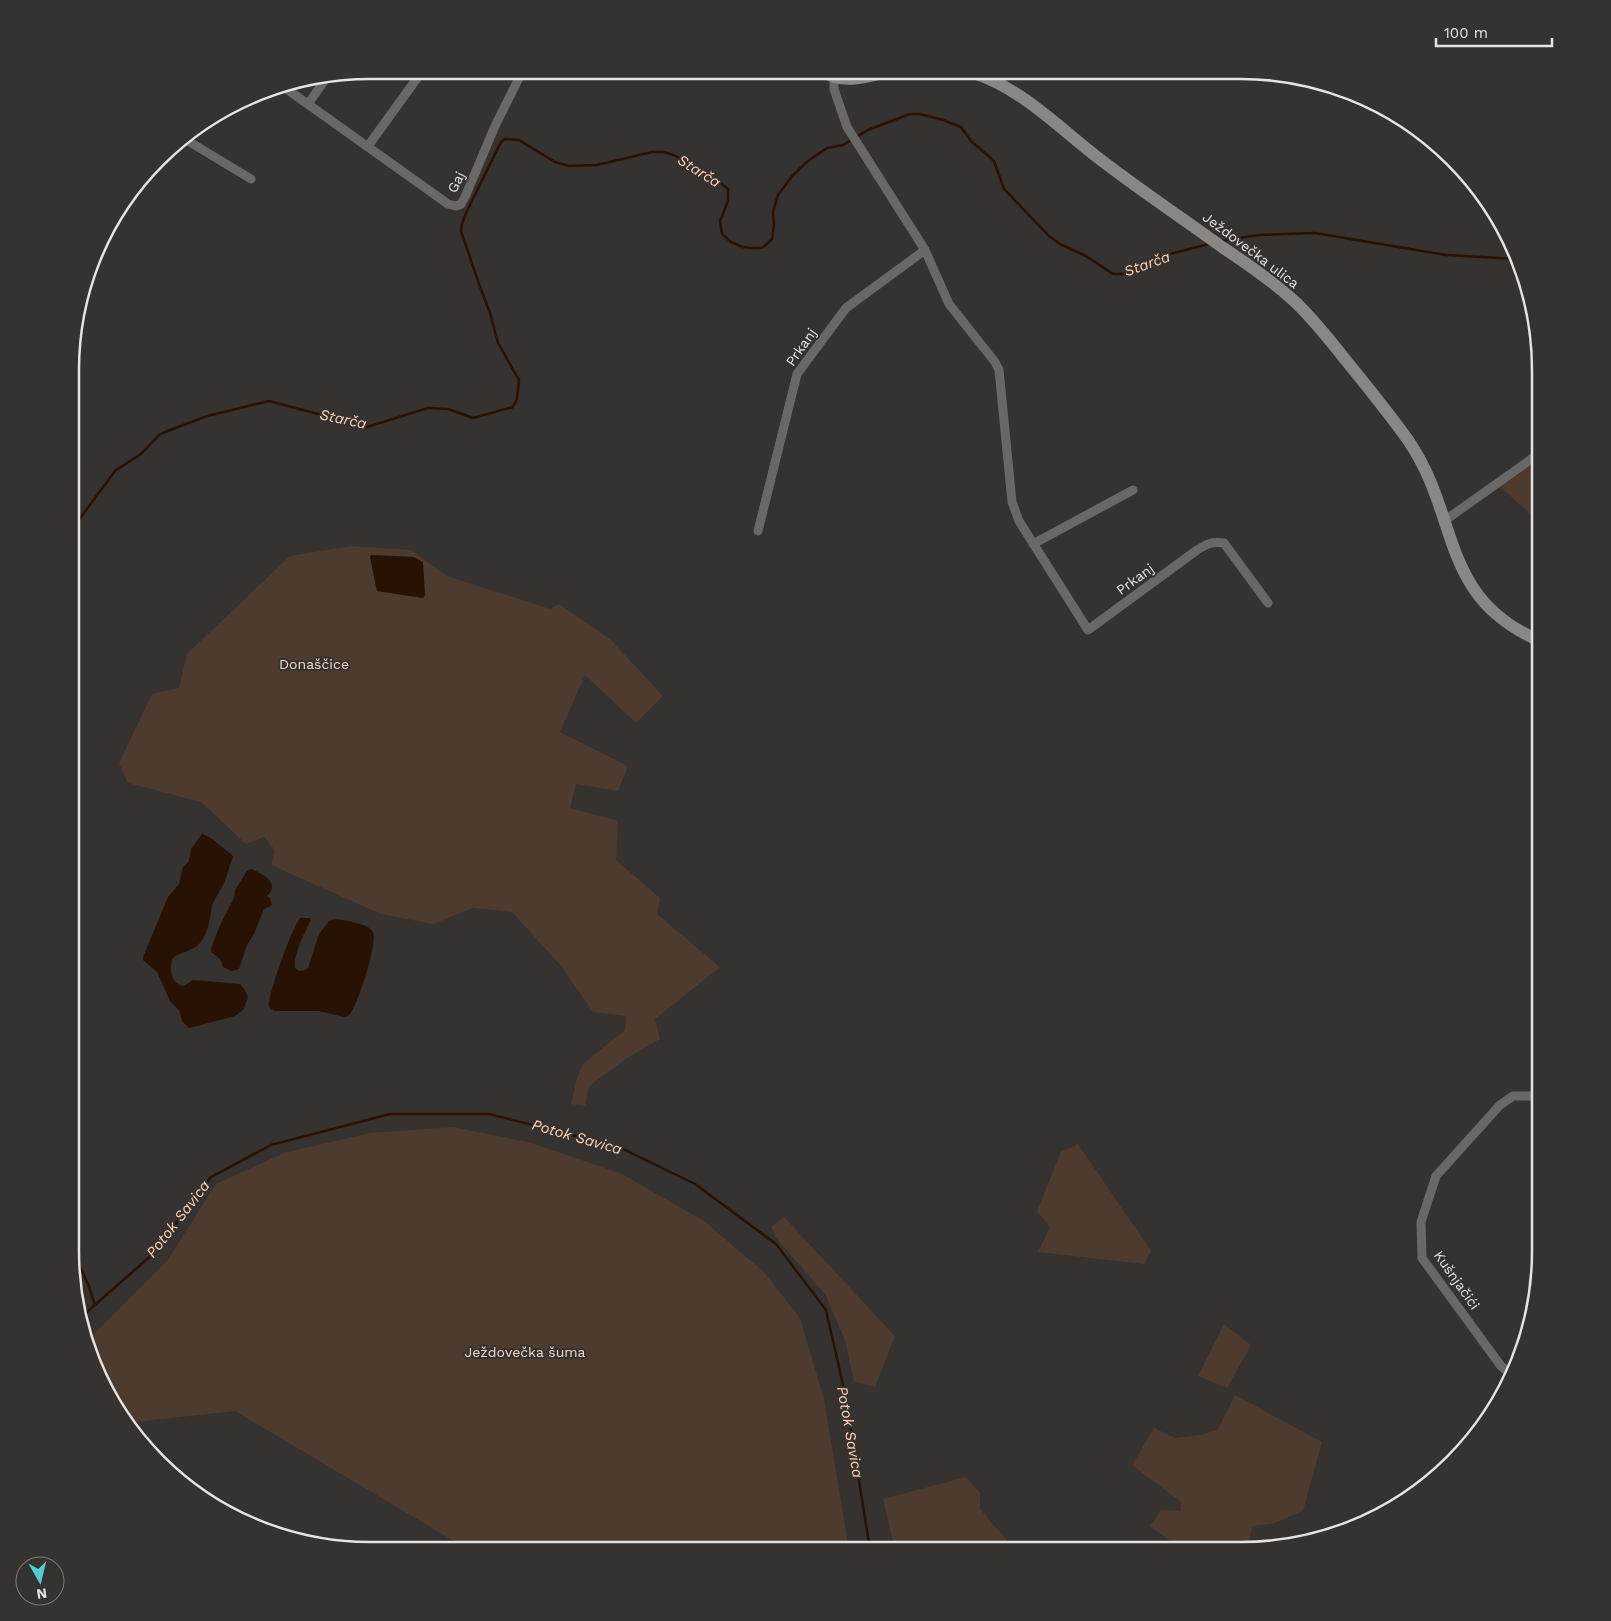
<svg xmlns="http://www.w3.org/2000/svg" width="1611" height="1621" viewBox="0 0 1611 1621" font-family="'Work Sans',sans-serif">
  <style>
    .green { fill: #4e3b30; fill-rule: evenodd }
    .water { fill: #281204 }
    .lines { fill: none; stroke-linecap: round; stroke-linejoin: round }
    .stream { stroke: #281204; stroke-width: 2.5 }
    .street { stroke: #6a6867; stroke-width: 9 }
    .secondary { stroke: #898684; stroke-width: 12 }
    .labels { text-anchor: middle; stroke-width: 4; stroke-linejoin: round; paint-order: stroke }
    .street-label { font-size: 14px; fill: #e6e3e1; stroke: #36322f }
    .park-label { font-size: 14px; fill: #f8d8c5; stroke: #36322f }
    .water-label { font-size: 15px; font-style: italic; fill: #fed4bb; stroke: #36322f }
    .rim { fill: none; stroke: #e6e3e1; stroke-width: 2.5 }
  </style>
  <rect width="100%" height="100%" fill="#36322f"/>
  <!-- green -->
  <path class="green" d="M1540 460V522L1500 487Z
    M351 546 411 550 447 576 550 609 559 604 611 640 663 696 636 723 585 675 560 732 628 766 618 791 576 784 570 808 618 821 616 860 660 898 657 914 720 967 655 1019 660 1039 627 1058 589 1086 585 1106 571 1104 577 1078 583 1064 625 1030 626 1016 593 1012 562 967 512 912 473 908 433 924 381 914 271 865 275 850 264 837 246 844 201 802 128 783 119 763 152 694 179 688 187 654 290 556ZM372 555 414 557 423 598 377 591 370 557Z
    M453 1127 532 1143 622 1174 704 1221 764 1272 800 1318 824 1399 849 1550H469L235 1411 126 1423 86 1348 85 1343 167 1261 216 1184 284 1153 370 1133Z
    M1078 1144 1151 1251 1144 1264 1038 1252 1050 1227 1037 1211 1061 1152Z
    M784 1217 895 1336 875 1387 854 1381 845 1340 825 1294 776 1238 771 1227Z
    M1224 1324 1251 1345 1227 1388 1198 1376Z
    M1235 1395 1322 1442 1303 1511 1272 1524 1252 1526 1247 1550H1182L1150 1526 1161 1510 1181 1511V1502L1132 1465 1154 1428 1175 1438 1201 1435 1218 1429Z
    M966 1477 980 1493V1509L1015 1550H895L883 1499Z"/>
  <!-- water -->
  <path class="water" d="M371 555 414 557 423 562 425 595 423 598 377 591 370 557Z
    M202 834 211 838 232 855 233 857C229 866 228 874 224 883 221 890 216 896 213 903 209 916 210 931 200 943 193 952 174 953 172 960 169 971 172 985 184 986L193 980 240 984 245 990 248 998 243 1010 235 1016 189 1028 182 1021 179 1010 170 1001 157 972 143 960V957L168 897 179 884 183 867 189 861 191 849Z
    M251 869C263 874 281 883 267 896L270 898 272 905 264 909 254 934 247 945 239 969 232 971 223 967 220 959 211 952V949L220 925 234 898 235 890 247 871Z
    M300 918H309L311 920C305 932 293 955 295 968L299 971 305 970 308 968 319 934 329 921C337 918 344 920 352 922 359 924 369 925 373 932 378 942 358 1004 350 1014 348 1017 347 1016 344 1017L319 1011H274L269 1007C268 994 291 930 300 918Z"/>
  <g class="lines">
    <!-- stream -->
    <path class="stream" d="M1221 241 1258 235 1315 233 1446 255 1517 259
      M75 525 115 471 141 454 159 435 165 432 207 416 269 401 367 427 428 408 448 409 473 418 513 407 517 399 519 380 498 343 490 313 479 284 461 231 462 224 466 213 501 142 505 139 519 140 555 162 569 166 597 165 652 152H664L676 156 722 184 728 189V201L720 221 722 234 731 242 742 247 752 248H762L768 243 772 239 774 225 773 212 778 195 793 175 808 161 827 148 843 145 868 130 910 114H920L943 120 961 127 971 141 994 161 1004 189 1049 236 1060 244 1086 256 1113 274H1127L1166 255 1209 244
      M71 1248 88 1284 95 1305
      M80 1318 154 1253 211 1177 271 1145 390 1114H489L619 1147 695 1184 776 1244 826 1310 846 1398 870 1550"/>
    <!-- street -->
    <path class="street" d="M834 78V89L847 127 925 250 949 304 995 362 999 370 1012 502 1019 521 1088 630 1197 550C1207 544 1212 541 1224 543L1268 603
      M281 85 448 204 456 206 461 204 465 197 495 126 523 70
      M308 104 327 77
      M183 138 251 179
      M368 146 423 70
      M1444 521 1540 453
      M758 531 797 374 846 308 925 250
      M1033 544 1133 490
      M1512 1375 1501 1366 1422 1258 1421 1222 1436 1176 1500 1105 1513 1096H1533L1540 1098"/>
    <!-- secondary -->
    <path class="secondary" d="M822 71C843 85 867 77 889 71
      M971 72C1022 88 1059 128 1101 160 1140 190 1182 218 1222 247 1246 263 1271 280 1292 299 1312 317 1328 338 1344 358 1366 385 1388 412 1408 440 1461 517 1438 597 1540 641"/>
  </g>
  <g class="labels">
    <!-- street labels -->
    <g class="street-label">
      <text transform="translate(456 182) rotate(-63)" y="5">Gaj</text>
      <text transform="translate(1251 250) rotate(37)" y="5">Ježdovečka ulica</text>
      <text transform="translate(801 347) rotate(-55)" y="5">Prkanj</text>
      <text transform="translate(1135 579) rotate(-36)" y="5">Prkanj</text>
      <text transform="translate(1457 1280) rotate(55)" y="5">Kušnjačići</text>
    </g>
    <!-- park labels -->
    <g class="park-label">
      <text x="314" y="669">Donaščice</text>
      <text x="525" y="1357">Ježdovečka šuma</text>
    </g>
    <!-- water labels -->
    <g class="water-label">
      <text transform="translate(699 171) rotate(32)" y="5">Starča</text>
      <text transform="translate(1147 264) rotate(-20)" y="5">Starča</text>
      <text transform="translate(343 419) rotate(12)" y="5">Starča</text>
      <text transform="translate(577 1137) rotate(16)" y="5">Potok Savica</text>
      <text transform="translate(178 1219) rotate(-52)" y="5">Potok Savica</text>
      <text transform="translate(850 1432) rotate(80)" y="5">Potok Savica</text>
    </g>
  </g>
  <!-- crop -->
  <path d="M0 0H1611V1621H0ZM370 79H1241A291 291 0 0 1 1532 370V1251A291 291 0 0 1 1241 1542H370A291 291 0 0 1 79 1251V370A291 291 0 0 1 370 79Z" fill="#36322f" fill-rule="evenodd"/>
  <path class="rim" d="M370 79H1241A291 291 0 0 1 1532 370V1251A291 291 0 0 1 1241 1542H370A291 291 0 0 1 79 1251V370A291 291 0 0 1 370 79Z"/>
  <!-- north arrow -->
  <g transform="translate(40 1581) rotate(172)"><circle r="24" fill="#36322f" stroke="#7c7976"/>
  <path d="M0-4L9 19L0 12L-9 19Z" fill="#52ccd5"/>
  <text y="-8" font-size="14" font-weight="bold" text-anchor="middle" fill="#e6e3e1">N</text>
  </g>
  <!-- scale -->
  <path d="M1436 38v8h116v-8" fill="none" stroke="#e6e3e1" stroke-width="2.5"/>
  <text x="1444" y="38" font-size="15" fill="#e6e3e1" stroke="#36322f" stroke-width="4" paint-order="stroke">100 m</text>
</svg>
